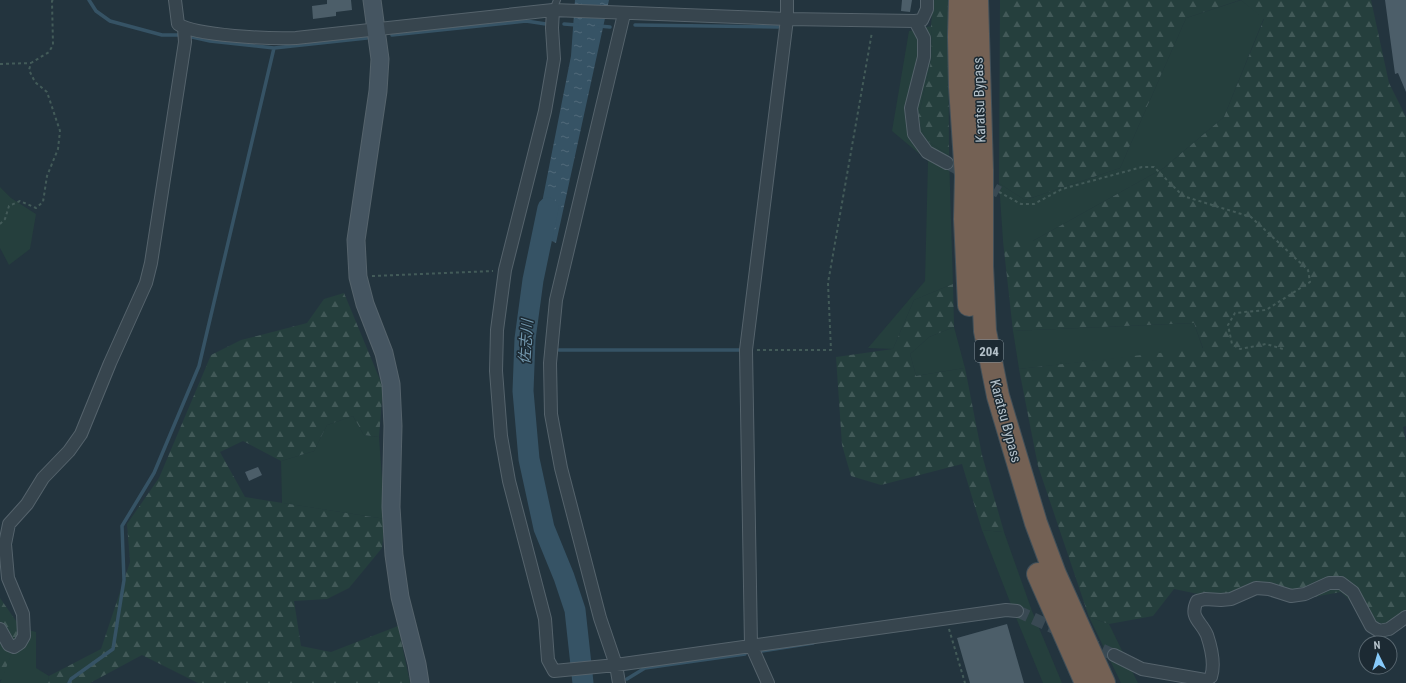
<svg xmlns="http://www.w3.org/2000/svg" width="1406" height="683" viewBox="0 0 1406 683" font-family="'Roboto Condensed','Noto Sans JP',sans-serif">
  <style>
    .green { fill: #253f3d }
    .forest { fill: url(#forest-firs) }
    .water { fill: url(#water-ripples) }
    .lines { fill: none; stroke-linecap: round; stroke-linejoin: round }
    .stream { stroke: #365365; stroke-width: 3.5 }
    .river { stroke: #365365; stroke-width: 21 }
    .building { fill: #4c5e69 }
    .street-tunnel { stroke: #394953; stroke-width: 12; stroke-dasharray: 12 6; stroke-linecap: butt }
    .lane-casing { stroke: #55636c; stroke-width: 8 }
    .street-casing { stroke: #55636c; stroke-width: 14 }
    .secondary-casing { stroke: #55636c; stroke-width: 19 }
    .highway-casing { stroke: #425059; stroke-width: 24 }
    .path { stroke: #435b59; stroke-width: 2; stroke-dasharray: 3 3; stroke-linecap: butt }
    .lane { stroke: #37454e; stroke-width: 6 }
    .street { stroke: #37454e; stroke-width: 12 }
    .secondary { stroke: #455561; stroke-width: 17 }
    .highway { stroke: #746154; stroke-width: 22 }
    .labels { text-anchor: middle; stroke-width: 3; stroke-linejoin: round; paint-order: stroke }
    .shield { fill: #1c2a33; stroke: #86939c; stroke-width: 1 }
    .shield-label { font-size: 13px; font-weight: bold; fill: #b3c0c9 }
    .street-label { font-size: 14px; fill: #b3c0c9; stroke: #1c2a33 }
    .water-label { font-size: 15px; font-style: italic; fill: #7297ad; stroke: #1c2a33 }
  </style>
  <defs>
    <pattern id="forest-firs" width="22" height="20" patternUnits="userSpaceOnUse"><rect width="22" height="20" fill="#253f3d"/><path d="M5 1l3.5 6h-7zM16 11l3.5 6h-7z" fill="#425958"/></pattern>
    <pattern id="water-ripples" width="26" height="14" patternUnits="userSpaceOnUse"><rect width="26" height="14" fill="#365365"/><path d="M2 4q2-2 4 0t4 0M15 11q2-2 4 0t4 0" fill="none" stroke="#516a7a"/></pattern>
  </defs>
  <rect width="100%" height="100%" fill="#23343e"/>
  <!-- green -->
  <path class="green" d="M1241 0 1264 18 1224 117 1164 168 1033 241H1003L999 183 1025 200 1120 168 1186 18Z
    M931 26 932 57 918 119 926 140 949 155 953 284 914 300 893 349 868 348 925 281 928 161 892 131 909 31Z
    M0 187 11 198 36 214 30 249 9 265 0 248Z
    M1194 323 1203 349 1019 369 1013 331Z
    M954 327 965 368 916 376 910 354 929 337Z
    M353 416 364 435 379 437 385 519 282 503 281 461 314 451 327 425Z
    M982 530 1004 532 1032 611 1062 683H1043L1017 620Z
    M1089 617 1109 624 1138 683H1121Z
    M21 628 36 632V668L49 676 48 683H0Z"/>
  <!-- forest -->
  <path class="forest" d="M935 0H948L949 155 926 140 918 119 932 57 931 26 933 1Z
    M1000 0H1240L1186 18 1120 168 1025 200 999 183Z
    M1241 0H1371L1389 83 1406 117V426L1403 427 1406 442V616L1390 626 1370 620 1341 592 1292 601 1255 590 1227 600 1174 589 1153 616 1109 624 1089 617 1038 466 1019 369 1203 348 1194 323 1013 331 1003 241H1033L1164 168 1224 117 1264 19Z
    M953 284 954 327 929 337 910 354 916 376 965 368 982 455 1004 532 982 530 962 464 881 485 851 476 842 445 836 357 893 349 914 300Z
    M344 293 383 387 379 437 364 435 353 416 327 425 314 451 281 461 243 441 220 452 245 497 385 519 382 548 349 588 327 599 294 601 301 646 331 652 398 626 410 683H198L142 655 90 683H48L49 676 101 649 130 562 127 524 159 478 211 355 241 340 307 323 324 299Z
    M0 598 21 628 2 679 0 680Z"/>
  <!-- water -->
  <path class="water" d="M575 0H609L556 243 536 233 571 56Z"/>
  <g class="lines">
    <!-- stream -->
    <path class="stream" d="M89 0 96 11 110 21 162 35H183L210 41 274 48 367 38
      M564 24 577 25
      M635 25 778 27
      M599 26 610 27
      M392 35 526 21 546 24
      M559 350H739
      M762 651 813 643
      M627 679 645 668 745 654
      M69 683 71 679 113 649 124 580 122 526 154 473 199 366 274 48"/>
    <!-- river -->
    <path class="river" d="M548 208 533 280 525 339 523 391 529 459 544 528 564 577 575 610 583 683"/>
  </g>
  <!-- building -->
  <path class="building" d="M327 0H351L352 10 336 12V16L313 19 312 6 327 4Z
    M902 0H912L910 12 901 11Z
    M1385 0H1406V92L1398 73 1395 74Z
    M258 467 262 475 249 481 245 472Z
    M1007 624 1024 683H970L957 638Z"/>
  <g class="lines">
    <!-- street-tunnel -->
    <path class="street-tunnel" d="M947 163 999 192
      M1017 611 1063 632
      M1086 642 1114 655"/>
    <!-- lane casing -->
    <g class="lane-casing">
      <path id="lane" d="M553 10 557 0"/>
    </g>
    <!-- street casing -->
    <g class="street-casing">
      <path id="street" d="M175 0 178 24C195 36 272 39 296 38L553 10 787 19 915 21 922 20 927 9V0
        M553 10 552 28 554 59 545 111 505 270 497 330 496 371 501 436 509 481 545 619 548 660 554 671 616 665 1006 610 1017 611
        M915 21 924 38V57L911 108 914 134 927 152 947 163
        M0 629 9 645 14 647 20 643 24 636 23 614 8 578 5 544 9 524 27 504 43 478 69 451 81 434 110 363 146 283 151 263 185 42 184 28
        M1114 655 1142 669 1205 680 1211 677C1215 665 1211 647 1207 635 1201 621 1189 618 1197 601L1205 599 1221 600 1231 599 1256 588 1269 589 1291 596 1305 594 1329 583H1341L1353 592 1371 626 1379 631 1389 629 1406 617
        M619 683 616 665 600 618 561 468 551 414 550 363 556 300 624 14
        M768 683 751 645 746 350 787 19V0"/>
    </g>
    <!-- secondary casing -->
    <g class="secondary-casing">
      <path id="secondary" d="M372 0 380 59 378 91 356 240 358 277 365 304 384 353 391 384 393 426 391 507 394 555 400 597 417 664 420 683"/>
    </g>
    <!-- highway casing -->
    <g class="highway-casing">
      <path id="highway" d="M960 0 959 37 960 87 966 176 965 219 969 305
        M977 0 982 170V266L985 331 998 396 1036 523 1055 574 1104 683
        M1038 574 1086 683"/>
    </g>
    <!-- path -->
    <path class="path" d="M0 64 31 63
      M999 192 1021 204H1034L1062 189 1142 167H1154L1183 196 1251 217 1308 270 1310 282 1266 310 1235 313 1228 325 1232 344 1240 349 1266 344 1283 349
      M0 224 5 219 9 206 20 201 36 208 43 202 47 176 58 149 60 131 47 92 35 82 29 70 31 63 49 52 53 45 52 1 53 0
      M372 276 493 271
      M757 350H831L828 283 872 32
      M949 629 965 683"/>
    <!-- lane -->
    <use href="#lane" class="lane"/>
    <!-- street -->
    <use href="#street" class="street"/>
    <!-- secondary -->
    <use href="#secondary" class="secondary"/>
    <!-- highway -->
    <use href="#highway" class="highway"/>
  </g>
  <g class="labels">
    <!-- shield labels -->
    <rect class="shield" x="975" y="340" width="28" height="22" rx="3"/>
    <g class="shield-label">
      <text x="989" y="356">204</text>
    </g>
    <!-- street labels -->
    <g class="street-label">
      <text transform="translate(979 100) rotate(-92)" y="5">Karatsu Bypass</text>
      <text transform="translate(1006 421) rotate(75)" y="5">Karatsu Bypass</text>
    </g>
    <!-- water labels -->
    <g class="water-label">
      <text transform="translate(526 342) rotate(-86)" y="5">佐志川</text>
    </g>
  </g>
  <!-- north arrow -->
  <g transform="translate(1378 655) rotate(355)"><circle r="19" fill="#1c2a33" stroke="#58666f"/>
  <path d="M0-3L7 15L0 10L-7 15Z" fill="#87cafa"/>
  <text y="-6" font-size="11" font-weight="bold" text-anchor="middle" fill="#b3c0c9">N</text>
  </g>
</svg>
